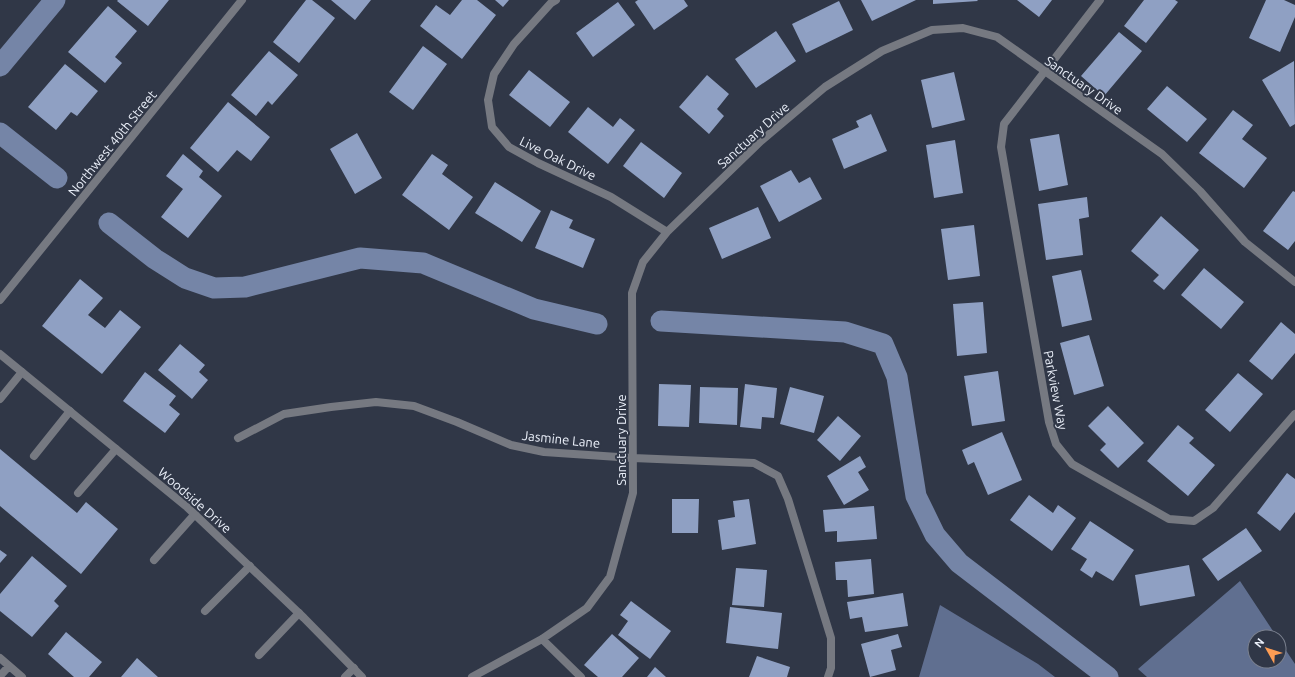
<svg xmlns="http://www.w3.org/2000/svg" width="1295" height="677" viewBox="0 0 1295 677" font-family="Ubuntu,sans-serif">
  <style>
    .forest { fill: #606f90 }
    .lines { fill: none; stroke-linecap: round; stroke-linejoin: round }
    .canal { stroke: #7585a7; stroke-width: 21 }
    .building { fill: #8fa0c3 }
    .service { stroke: #767981; stroke-width: 8 }
    .minor { stroke: #767981; stroke-width: 8 }
    .tertiary { stroke: #767981; stroke-width: 8 }
    .labels { text-anchor: middle; stroke-width: 4; stroke-linejoin: round; paint-order: stroke }
    .street-label { font-size: 13px; fill: #ebf0fa; stroke: #303747 }
  </style>
  <rect width="100%" height="100%" fill="#303747"/>
  <!-- forest -->
  <path class="forest" d="M1240 581 1277 637H1255V661H1279V640L1295 664V677H1147L1138 669Z
    M940 605 1038 664 1055 677H919Z"/>
  <g class="lines">
    <!-- canal -->
    <path class="canal" d="M0 66 55 0
      M0 133 57 178
      M109 223 155 259 185 278 214 288 245 287 360 258 423 263 534 309 597 324
      M661 321 845 332 883 344 897 377 916 496 935 535 959 563 1108 677"/>
  </g>
  <!-- building -->
  <path class="building" d="M118 0H169L148 26 117 1Z
    M306 0H312L335 18 299 63 273 42Z
    M331 0H371L355 20Z
    M462 0H477L496 15 462 59 420 26 436 5 450 15Z
    M495 0H509L503 7Z
    M638 0H684L688 6 654 30 635 2Z
    M861 0H916L872 21Z
    M933 0H977L978 1 933 4Z
    M1017 0H1052L1039 17Z
    M1144 0H1175L1178 2 1146 43 1124 26Z
    M1266 0H1284L1295 5V17L1280 52 1249 38Z
    M839 1 853 30 806 53 792 24Z
    M618 2 635 25 593 57 576 33Z
    M108 6 137 31 115 57 122 63 105 83 68 52Z
    M776 31 796 61 756 88 735 59Z
    M1119 32 1142 51 1104 96 1081 76Z
    M423 46 447 64 413 110 389 92Z
    M269 51 298 75 272 105 268 101 256 116 231 95Z
    M1294 61 1295 124 1290 127 1262 80Z
    M65 64 98 91 77 116 71 112 56 130 28 107Z
    M529 70 570 102 550 127 509 95Z
    M954 72 965 120 932 128 921 80Z
    M707 75 729 94 717 109 724 116 709 134 679 107Z
    M1167 86 1207 119 1187 142 1147 109Z
    M228 102 270 137 251 161 237 150 218 172 190 148Z
    M588 107 613 127 620 118 635 130 608 164 568 132Z
    M1233 110 1253 125 1242 139 1267 158 1244 188 1199 153Z
    M871 114 887 151 844 169 832 139 859 127 856 121Z
    M357 133 382 178 355 194 330 149Z
    M1059 134 1068 185 1039 191 1030 139Z
    M955 140 963 193 934 198 926 145Z
    M641 142 682 173 664 198 623 166Z
    M183 154 203 171 199 177 222 196 188 238 161 217 183 189 166 176Z
    M432 154 448 165 442 174 473 197 449 230 402 195Z
    M791 170 799 183 810 177 822 199 779 222 760 186Z
    M495 182 541 211 522 242 475 213Z
    M1293 191 1295 192V241L1288 250 1263 231Z
    M1087 197 1089 217 1079 219 1083 255 1046 260 1038 204Z
    M758 207 771 238 722 259 709 228Z
    M551 210 573 220 569 228 595 239 583 268 535 248Z
    M1161 216 1199 250 1164 290 1153 281 1159 275 1131 251Z
    M974 225 980 276 948 280 941 229Z
    M1204 268 1244 302 1221 329 1181 295Z
    M1081 270 1092 320 1062 327 1052 276Z
    M80 279 103 298 88 315 105 328 120 310 141 327 102 374 42 326Z
    M983 302 987 353 957 356 953 304Z
    M1281 322 1295 334V353L1272 380 1249 361Z
    M1089 335 1104 386 1074 395 1060 343Z
    M180 344 205 365 199 372 208 380 192 399 158 370Z
    M998 371 1005 421 972 426 964 376Z
    M145 372 176 396 169 405 180 414 165 433 123 401Z
    M1238 373 1263 394 1230 432 1205 410Z
    M659 384 691 385 689 427 658 426Z
    M745 384 777 388 774 418 762 417 761 429 740 427Z
    M700 387 738 388 737 425 699 423Z
    M790 387 824 396 814 433 780 424Z
    M1108 406 1144 443 1118 468 1100 450 1106 444 1088 426Z
    M838 416 861 436 840 461 817 440Z
    M1178 425 1194 438 1189 443 1215 465 1188 496 1147 461Z
    M1002 432 1022 480 988 495 974 462 968 465 962 450Z
    M0 449 77 513 86 502 118 529 81 574 0 506Z
    M860 456 866 467 858 472 869 490 844 505 827 476Z
    M1287 473 1295 479V512L1280 531 1257 513Z
    M1029 495 1053 513 1058 505 1076 518 1052 551 1010 520Z
    M672 499H699L698 533H672Z
    M749 499 756 544 722 550 718 520 735 517 733 501Z
    M874 506 877 539 837 542V531L825 532 823 510Z
    M1090 521 1134 550 1113 581 1096 571 1092 578 1080 570 1087 559 1071 549Z
    M1246 528 1262 551 1218 581 1202 559Z
    M0 550 7 555 0 563Z
    M32 556 67 586 54 601 59 606 32 637 0 611V594Z
    M871 559 874 594 848 597 847 580H836L835 562Z
    M1189 565 1195 596 1140 606 1135 575Z
    M736 568 767 570 764 607 732 605Z
    M903 593 908 626 865 632 862 617 850 619 847 602Z
    M631 601 671 631 650 659 618 635 628 621 620 615Z
    M730 607 782 613 778 649 726 643Z
    M66 632 102 662 89 677H74L48 654Z
    M612 634 639 658 622 677H598L584 665Z
    M898 634 902 647 891 650 896 670 870 677 861 644Z
    M757 656 790 667 787 677H749Z
    M137 658 158 677H121Z
    M655 667 666 677H647Z"/>
  <g class="lines">
    <!-- service -->
    <path class="service" d="M0 399 22 372
      M34 456 70 411
      M78 493 116 449
      M154 560 195 514
      M205 611 250 566
      M259 655 299 613
      M345 677 354 668"/>
    <!-- minor -->
    <path class="minor" d="M556 0 551 3 514 44 494 74 488 100 492 127 509 147 538 163 611 197 667 232
      M1100 0 1004 124 1001 147 1049 422 1056 444 1072 464 1169 519 1194 521 1213 508 1295 414
      M0 300 242 0
      M238 438 284 414 331 407 376 402 414 406 457 422 511 445 544 452 633 458 754 463 778 476 788 499 831 638V668L828 677
      M542 639 581 677
      M0 658 22 677
      M0 676 9 666
      M472 677 542 639 587 608 610 577 633 493 632 293 643 262 667 232 761 141 825 87 882 51 932 30 963 28 997 37 1162 154 1200 191 1245 242 1295 282"/>
    <!-- tertiary -->
    <path class="tertiary" d="M0 354 187 507 304 618 362 677"/>
  </g>
  <g class="labels">
    <!-- street labels -->
    <g class="street-label">
      <text transform="translate(1084 85) rotate(35)" y="5">Sanctuary Drive</text>
      <text transform="translate(753 135) rotate(-42)" y="5">Sanctuary Drive</text>
      <text transform="translate(112 143) rotate(-51)" y="5">Northwest 40th Street</text>
      <text transform="translate(558 158) rotate(26)" y="5">Live Oak Drive</text>
      <text transform="translate(1056 390) rotate(79)" y="5">Parkview Way</text>
      <text transform="translate(561 439) rotate(6)" y="5">Jasmine Lane</text>
      <text transform="translate(621 440) rotate(-90)" y="5">Sanctuary Drive</text>
      <text transform="translate(195 500) rotate(41)" y="5">Woodside Drive</text>
    </g>
  </g>
  <!-- north arrow -->
  <g transform="translate(1267 649) rotate(309)"><circle r="19" fill="#303747" stroke="#7b818f"/>
  <path d="M0-3L7 15L0 10L-7 15Z" fill="#fd9d54"/>
  <text y="-6" font-size="11" font-weight="bold" text-anchor="middle" fill="#ebf0fa">N</text>
  </g>
</svg>
